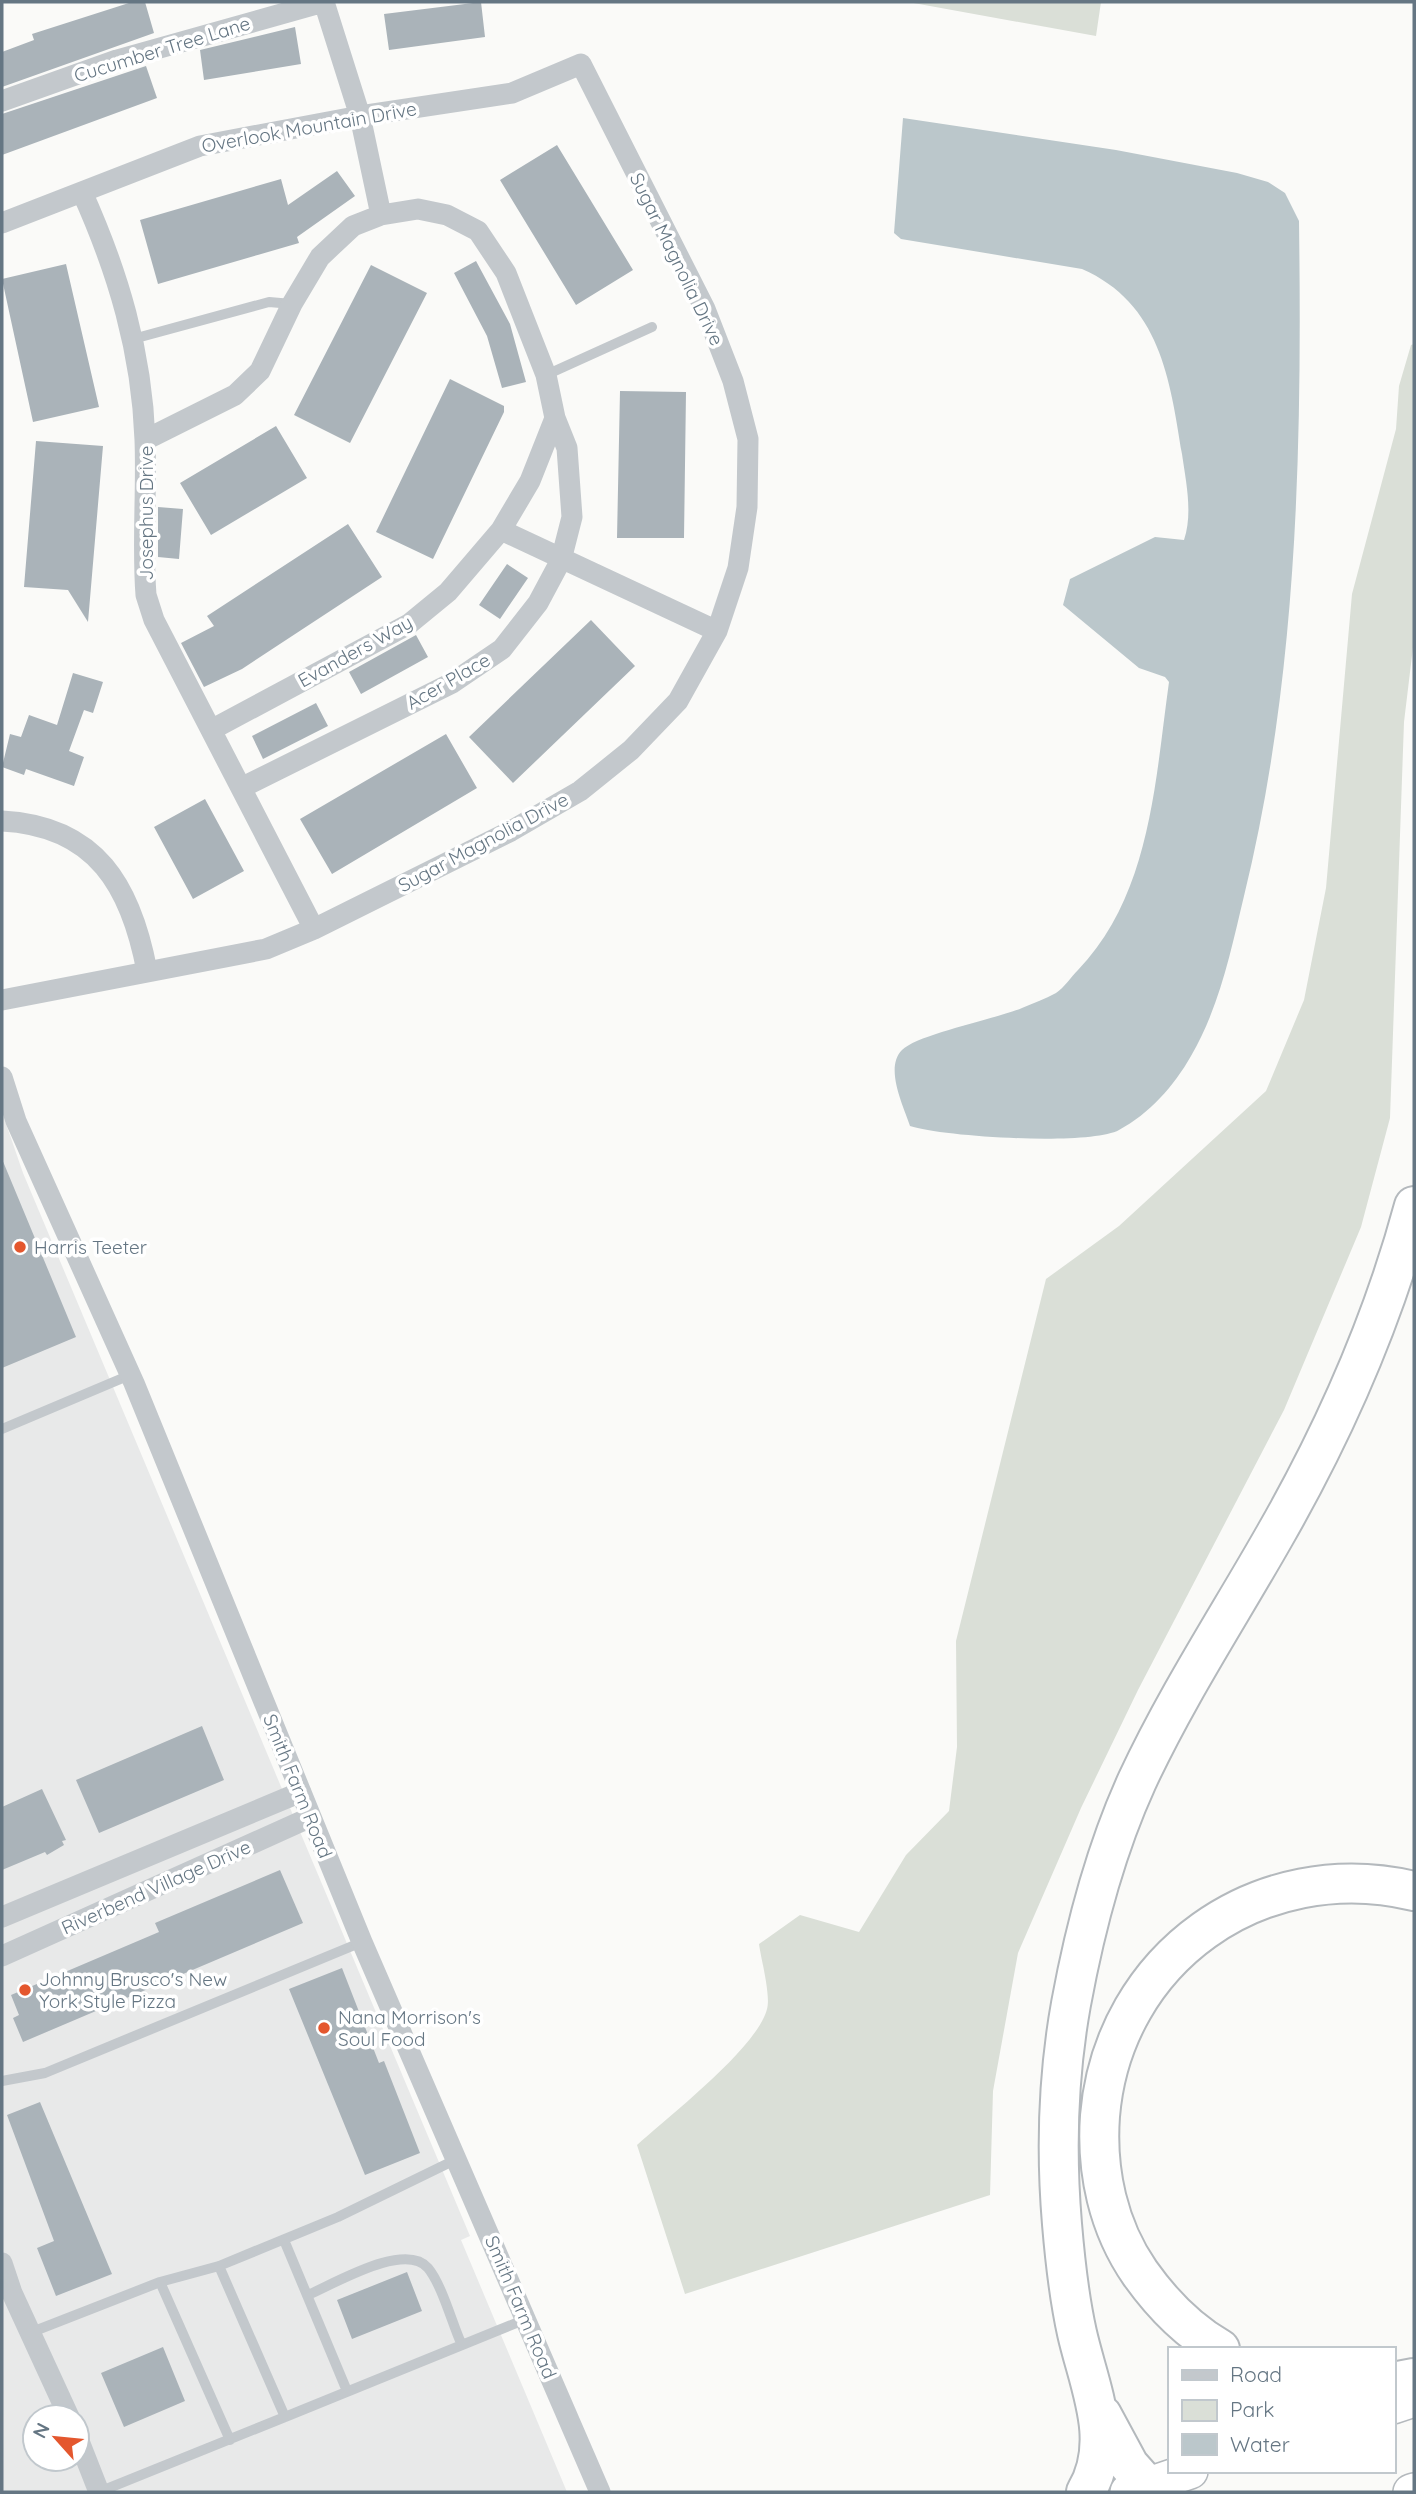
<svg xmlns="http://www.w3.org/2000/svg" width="1416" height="2494" viewBox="0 0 1416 2494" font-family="Quicksand,sans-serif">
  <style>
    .built { fill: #e8e9e9; fill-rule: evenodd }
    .green { fill: #dadfd7 }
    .water { fill: #bbc7cb }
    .building { fill: #aab3b9 }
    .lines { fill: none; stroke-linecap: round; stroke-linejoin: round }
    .trunk-casing { stroke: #b4b9bd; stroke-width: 38 }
    .motorway-casing { stroke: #b4b9bd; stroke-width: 42 }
    .service { stroke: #c3c8cc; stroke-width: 10 }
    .minor { stroke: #c3c8cc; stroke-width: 21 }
    .trunk { stroke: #fff; stroke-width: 35 }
    .motorway { stroke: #fff; stroke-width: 38 }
    .poi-dot { fill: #e4572e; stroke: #fff; stroke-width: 2.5 }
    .labels { text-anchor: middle; stroke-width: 7; stroke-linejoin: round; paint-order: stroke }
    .street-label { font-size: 19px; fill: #657683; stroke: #fff }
    .poi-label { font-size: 19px; fill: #657683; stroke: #fff; text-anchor: start }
  </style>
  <rect width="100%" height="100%" fill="#fafaf8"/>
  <!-- built -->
  <path class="built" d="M2 1112 23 1173 470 2236 461 2240 567 2492H2ZM35 2417H77V2459H35Z"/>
  <!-- green -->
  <path class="green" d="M908 2H1101L1096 36Z
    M1414 344V639L1404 722 1390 1118 1361 1227 1284 1410 1138 1690 1081 1808 1018 1953 993 2091 990 2195 685 2294 637 2145C669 2116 757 2048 767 2009 771 1996 761 1959 759 1944L800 1915 859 1932 906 1855 949 1811 957 1747 956 1641 1046 1279 1119 1226 1266 1091 1304 1000 1326 888 1352 594 1396 429 1399 386 1411 345Z"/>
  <!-- water -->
  <path class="water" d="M903 118 1116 150 1237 173 1268 182 1285 193 1299 221C1302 446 1298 676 1244 896 1231 950 1220 1006 1191 1056 1174 1086 1149 1114 1119 1130 1090 1146 944 1137 910 1126 904 1107 884 1068 902 1050 918 1034 996 1019 1022 1008 1033 1003 1045 999 1056 993 1064 988 1071 977 1078 970 1151 894 1155 781 1169 682L1165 677 1139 668 1063 605 1070 579 1155 537 1184 540C1193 513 1186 482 1182 454 1170 379 1160 303 1082 269L901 239 894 233Z"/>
  <!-- building -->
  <path class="building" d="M132 2H145L154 33 2 87V52L34 40 32 34Z
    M481 2 485 37 389 50 384 14Z
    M295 27 301 64 204 80 200 50Z
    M146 66 157 98 2 155V114Z
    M557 145 633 270 576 305 500 180Z
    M337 171 355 196 297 237 299 243 158 284 140 220 281 179 288 205Z
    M476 261 510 324 526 382 502 388 487 336 454 273Z
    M66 264 99 407 33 422 2 279Z
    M371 265 427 293 350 443 294 415Z
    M450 379 504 406V412L433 559 376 532Z
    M620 391 686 392 684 538H617Z
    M276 426 307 478 211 535 180 483Z
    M36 441 103 446 88 622 68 590 24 587Z
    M158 507 183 509 179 559 158 557Z
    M348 524 382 577 242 669 204 687 181 643 214 626 207 616Z
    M507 564 528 578 500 619 479 605Z
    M591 620 635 666 513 783 469 737Z
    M416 635 428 657 361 694 349 672Z
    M73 673 103 682 93 713 84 710 69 751 84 757 74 786 26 769 24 775 2 767 10 734 21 737 29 715 57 725Z
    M316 703 328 726 263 759 252 736Z
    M446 734 477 788 332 874 300 819Z
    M205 799 244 871 193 899 154 827Z
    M2 1159 76 1337 2 1368Z
    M202 1726 224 1780 99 1833 76 1780Z
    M42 1789 66 1840 62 1841 64 1845 47 1855 45 1852 2 1870V1807Z
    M280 1870 303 1923 23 2042 13 2018 19 2015 11 1995 159 1932 155 1923Z
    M342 1968 379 2063 384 2061 420 2153 365 2175 289 1989Z
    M40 2102 112 2274 56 2296 37 2248 54 2241 7 2115Z
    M407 2272 422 2311 352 2339 337 2300Z
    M163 2347 185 2401 124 2427 101 2373Z"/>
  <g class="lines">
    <!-- trunk casing -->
    <g class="trunk-casing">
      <path id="trunk" d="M1393 2406 1414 2399
        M1128 2492 1190 2471
        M1411 2492 1414 2491"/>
    </g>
    <!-- motorway casing -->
    <g class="motorway-casing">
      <path id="motorway" d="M1220 2349C1187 2330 1162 2304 1140 2273 1108 2227 1096 2171 1100 2116 1113 1958 1260 1854 1414 1891
        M1393 2382 1414 2378
        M1102 2415 1129 2465 1153 2492
        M1086 2492C1116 2441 1089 2386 1077 2333 1069 2297 1065 2260 1062 2224 1056 2152 1058 2076 1071 2004 1085 1928 1105 1851 1137 1781 1177 1695 1229 1616 1275 1535 1334 1432 1383 1321 1414 1206"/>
    </g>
    <!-- service -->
    <path class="service" d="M133 339 269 302 292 304
      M546 375 652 327
      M2 1429 130 1375
      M2 2081 45 2073 362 1942
      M284 2240 347 2391
      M219 2266 285 2417 526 2319
      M160 2282 230 2440
      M308 2295C334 2284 405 2241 428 2268 442 2285 452 2323 461 2343
      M32 2332 160 2282 219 2266 338 2217 457 2159
      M99 2492 285 2417"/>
    <!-- minor -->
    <path class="minor" d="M324 2 360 116 381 215
      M2 101 117 60 324 2
      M82 192C118 272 142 352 145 440 147 492 142 544 146 595L154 620 314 929
      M2 223 200 146 360 116 512 93 581 64 705 309 733 381 748 439 747 507 738 568 717 631 678 701 631 750 580 791 511 831 314 929 266 949 2 1000
      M145 440 235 395 260 371 292 304 320 257 353 226 381 215 418 209 447 215 478 231 506 273 546 375 555 418 530 481 501 530 448 592 409 624 211 730
      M501 530 717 631
      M241 788 452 683 502 649 538 603 561 560 572 517 567 448 555 418
      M2 821C97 826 131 887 147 971
      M2 1077 16 1121 134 1383 362 1942 600 2492
      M2 1917 301 1792
      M2 1956 311 1817
      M2 2263 12 2293 69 2417
      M77 2436 99 2492"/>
    <!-- trunk -->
    <use href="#trunk" class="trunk"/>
    <!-- motorway -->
    <use href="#motorway" class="motorway"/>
  </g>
  <!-- markers -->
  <g class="poi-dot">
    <circle cx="20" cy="1247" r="7"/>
    <circle cx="25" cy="1990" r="7"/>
    <circle cx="324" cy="2028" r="7"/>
  </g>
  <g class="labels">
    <!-- street labels -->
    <g class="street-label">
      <text transform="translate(162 49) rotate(-17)" y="7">Cucumber Tree Lane</text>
      <text transform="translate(309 127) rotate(-10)" y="7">Overlook Mountain Drive</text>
      <text transform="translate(677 259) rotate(64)" y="7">Sugar Magnolia Drive</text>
      <text transform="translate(146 513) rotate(-90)" y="7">Josephus Drive</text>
      <text transform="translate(355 651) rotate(-29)" y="7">Evanders Way</text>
      <text transform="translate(448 681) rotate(-30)" y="7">Acer Place</text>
      <text transform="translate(483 842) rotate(-28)" y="7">Sugar Magnolia Drive</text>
      <text transform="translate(298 1786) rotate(68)" y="7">Smith Farm Road</text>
      <text transform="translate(156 1887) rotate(-24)" y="7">Riverbend Village Drive</text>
      <text transform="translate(521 2307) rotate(67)" y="7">Smith Farm Road</text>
    </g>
    <!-- poi labels -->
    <g class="poi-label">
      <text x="34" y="1254">Harris Teeter</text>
      <text x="39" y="1986">Johnny Brusco's New<tspan x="39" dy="22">York Style Pizza</tspan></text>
      <text x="338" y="2024">Nana Morrison's<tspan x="338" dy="22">Soul Food</tspan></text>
    </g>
  </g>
  <!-- border -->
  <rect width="1416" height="2494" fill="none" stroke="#657683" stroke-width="7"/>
  <!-- legend -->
  <rect x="1168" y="2347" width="228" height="126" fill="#ffffff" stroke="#c1c8cd" stroke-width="2"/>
  <rect x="1182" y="2370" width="35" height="10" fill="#c3c8cc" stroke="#c1c8cd" stroke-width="2"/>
  <text x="1230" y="2382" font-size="21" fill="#657683">Road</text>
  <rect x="1182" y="2400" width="35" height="21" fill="#dadfd7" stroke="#c1c8cd" stroke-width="2"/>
  <text x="1230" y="2417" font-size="21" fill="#657683">Park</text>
  <rect x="1182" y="2434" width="35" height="21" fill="#bbc7cb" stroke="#c1c8cd" stroke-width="2"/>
  <text x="1230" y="2452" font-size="21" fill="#657683">Water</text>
  <!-- north arrow -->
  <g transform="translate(56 2438) rotate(297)"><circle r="33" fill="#ffffff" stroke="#c1c8cd" stroke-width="2"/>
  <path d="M0-5L12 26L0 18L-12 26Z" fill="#e4572e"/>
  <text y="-10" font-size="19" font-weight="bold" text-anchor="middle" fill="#657683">N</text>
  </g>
</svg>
